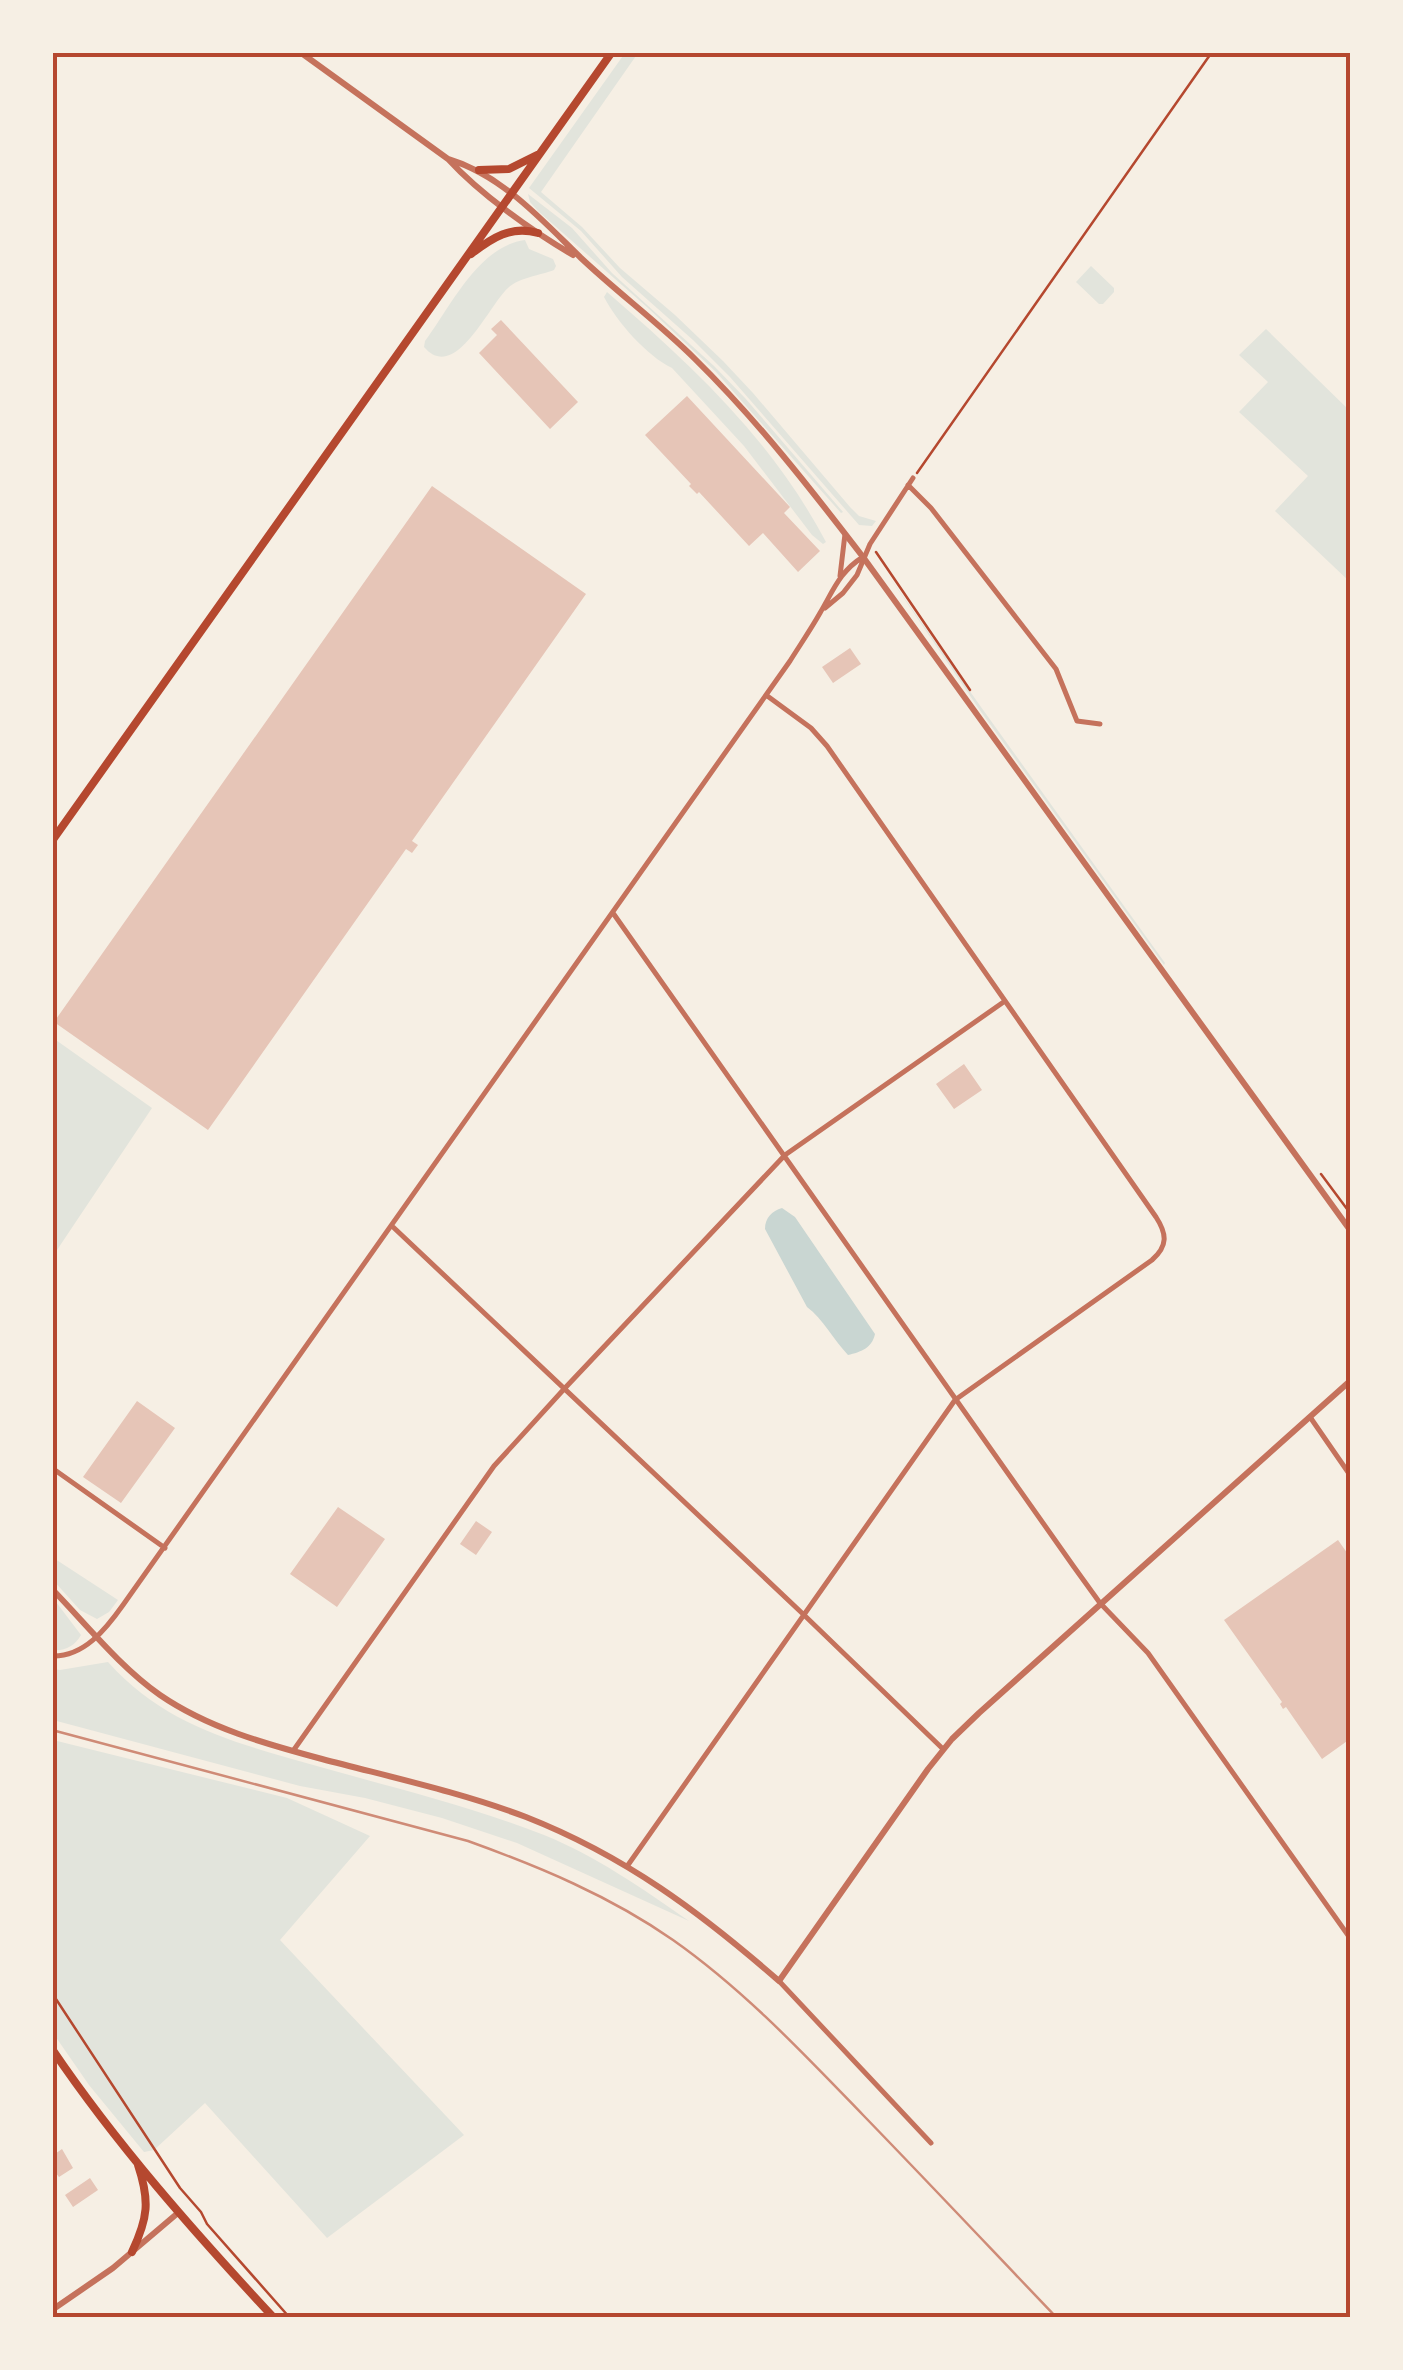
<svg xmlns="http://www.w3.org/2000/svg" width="1403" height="2370" viewBox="0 0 1403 2370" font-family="Roboto,sans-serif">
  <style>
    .green { fill: #e2e4dc }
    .water { fill: #c9d6d2 }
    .building { fill: #e6c5b7 }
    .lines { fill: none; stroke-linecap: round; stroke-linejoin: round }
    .path { stroke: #b5482f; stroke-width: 2.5 }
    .minor { stroke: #c5725c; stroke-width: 5 }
    .tertiary { stroke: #c5725c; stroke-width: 6 }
    .primary { stroke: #b5482f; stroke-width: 8 }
    .rail { stroke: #cf8b77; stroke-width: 2.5 }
    .neatline { fill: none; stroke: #b5482f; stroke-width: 4 }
  </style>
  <rect width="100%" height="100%" fill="#f6efe4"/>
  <!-- green -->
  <path class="green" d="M625 53H638L541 192 582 227 620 268 675 315 723 361 753 393 850 507 859 516 876 521 872 526 859 525 730 377 693 340 622 277 581 231 529 188Z
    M528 194 572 228 612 273 714 366 745 398 843 512 841 513 716 372 648 308 538 211 530 202Z
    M525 240 529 249 553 259 556 266 554 270C541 275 519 278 509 287 489 304 456 384 424 347L425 341C450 308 478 246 525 240Z
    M1091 266 1114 288V292L1103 304H1099L1076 282Z
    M607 292C694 367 772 440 826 542L823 544 812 535 744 446 672 368C647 356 617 322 604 297Z
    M1266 329 1350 411V582L1275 511 1308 476 1239 412 1268 382 1239 355Z
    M886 572 981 707 1165 963 1164 965 979 709Z
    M53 1038 152 1108 53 1256Z
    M52 1557 118 1600 109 1612 97 1619 80 1610 53 1580Z
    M53 1598 81 1635C75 1646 65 1651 53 1650Z
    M108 1662C168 1729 242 1744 324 1768 398 1789 473 1807 544 1835 596 1856 643 1889 689 1921L517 1843 442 1818 365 1798 300 1786 53 1720V1669L60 1670Z
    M53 1740 287 1798 370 1836 280 1940 464 2135 327 2238 205 2103 154 2150 144 2152 89 2085 53 2033 52 1793 55 1784 52 1782Z"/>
  <!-- water -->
  <path class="water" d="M782 1208 795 1217 875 1334C872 1348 861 1352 848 1355 833 1339 823 1319 807 1307L765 1229C765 1218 772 1211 782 1208Z"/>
  <!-- building -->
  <path class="building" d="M501 320 578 402 550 429 479 353 497 335 491 329Z
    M687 396 790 507 784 513 820 551 798 572 763 533 749 546 699 492 697 494 689 486 691 484 645 435Z
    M432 486 586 594 412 841 418 845 412 853 406 849 208 1130 54 1022Z
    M850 648 861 664 833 683 822 667Z
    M964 1064 982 1090 954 1109 936 1084Z
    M137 1401 175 1428 121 1503 83 1477Z
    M338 1507 385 1539 337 1607 290 1574Z
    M476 1521 492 1532 476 1555 460 1544Z
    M1338 1540 1350 1557V1739L1322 1759 1286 1707 1283 1709 1280 1704 1282 1702 1224 1620Z
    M62 2149 73 2168 59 2177 52 2168V2156Z
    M90 2178 98 2190 73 2207 65 2195Z"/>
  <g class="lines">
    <!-- path -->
    <path class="path" d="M917 473 1212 52
      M876 552 970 690
      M1321 1174 1350 1213
      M52 1993 180 2188 201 2212 207 2224 290 2318"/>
    <!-- minor -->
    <path class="minor" d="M908 485 931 508 1056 669 1077 721 1100 724
      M840 576 845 534
      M825 608 843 593 857 575 870 544 913 478
      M613 913 1074 1567 1100 1603 1148 1653 1350 1938
      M392 1226 803 1614 943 1749
      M1310 1417 1350 1475
      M52 1468 165 1548
      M52 1656C84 1657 106 1629 123 1605L790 661C800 645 811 629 820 613 833 591 840 571 863 557
      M293 1751 494 1466 565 1388 667 1280 785 1155 1005 1001
      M628 1865 955 1400 1152 1260C1168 1246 1167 1234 1156 1217L827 746 811 728 766 695
      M779 1981 931 2143"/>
    <!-- tertiary -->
    <path class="tertiary" d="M300 52 448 159C480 194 532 231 573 255
      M448 159C502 175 542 220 581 258 618 293 659 323 695 359 757 420 810 488 863 557L1350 1230
      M52 1589C87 1625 119 1666 160 1695 208 1728 266 1744 322 1759 390 1777 460 1792 526 1817 625 1856 700 1912 779 1981L928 1769 952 1739 979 1713 1350 1381
      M52 2310 113 2268 179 2212"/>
    <!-- primary -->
    <path class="primary" d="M479 170 509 169 537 155
      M471 254C492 238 511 225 538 233
      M52 841 612 52
      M52 2049C117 2145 195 2233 274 2318
      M132 2252C148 2218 150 2201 138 2165"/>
    <!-- rail -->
    <path class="rail" d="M52 1730 468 1841C540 1867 610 1896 673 1940 744 1990 803 2053 863 2115 928 2182 992 2250 1057 2318"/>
  </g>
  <!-- border -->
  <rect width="1403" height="2370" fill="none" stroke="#f6efe4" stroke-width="110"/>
  <rect x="55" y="55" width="1293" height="2260" class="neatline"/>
</svg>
